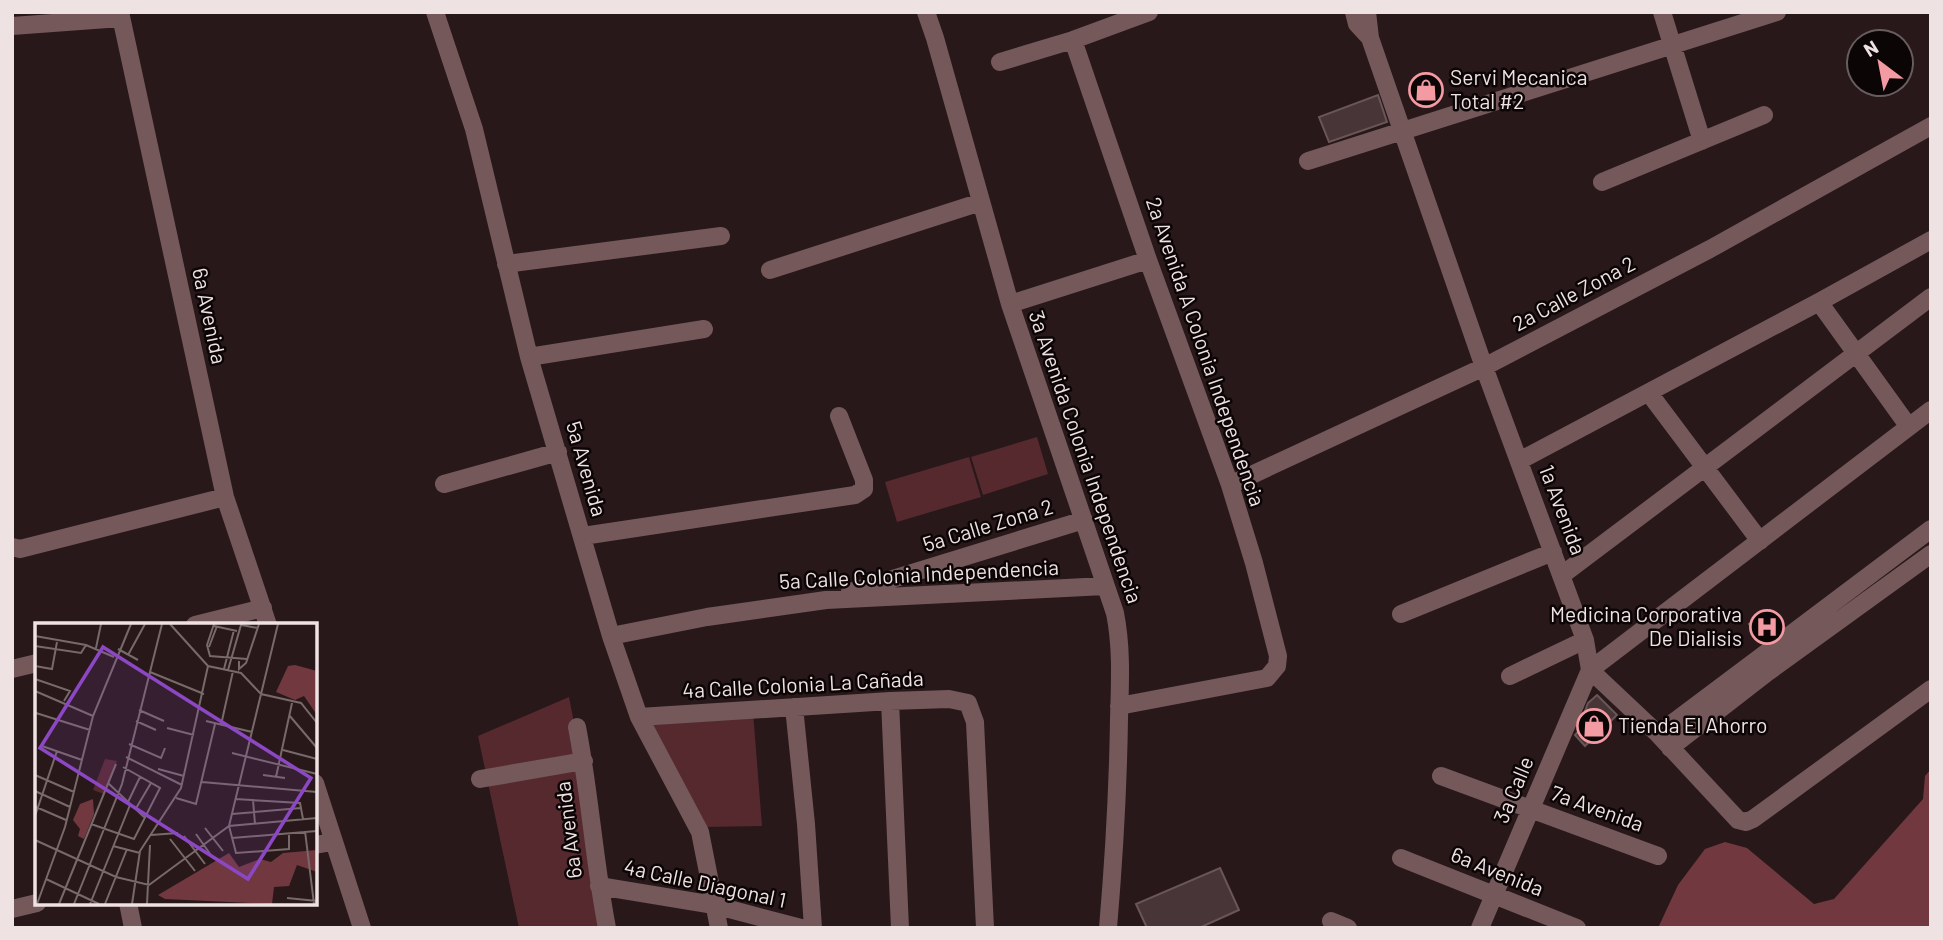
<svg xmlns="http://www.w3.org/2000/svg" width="1943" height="940" viewBox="0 0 1943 940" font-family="Barlow,sans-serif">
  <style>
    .green { fill: #56292f }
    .forest { fill: #71383f }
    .building { fill: #483537; stroke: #6a5657; stroke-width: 2 }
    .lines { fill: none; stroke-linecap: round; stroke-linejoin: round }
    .minor { stroke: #74585a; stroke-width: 18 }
    .labels { text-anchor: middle; stroke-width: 5; stroke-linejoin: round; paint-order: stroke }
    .poi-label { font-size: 21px; fill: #efe2e3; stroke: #0c0506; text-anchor: start }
    .street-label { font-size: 21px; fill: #efe2e3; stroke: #0c0506 }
    .inset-road { fill: none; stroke: #78696a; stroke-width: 2 }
    .view { fill: #8c47c4; fill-opacity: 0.15; stroke: #8c47c4; stroke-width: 3.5 }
    .inset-edge { fill: none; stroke: #efe2e3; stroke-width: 3.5 }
  </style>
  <rect width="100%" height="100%" fill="#281819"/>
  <!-- green -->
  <path class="green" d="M1037 437 1048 474 983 495 971 457Z
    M969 457 981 497 897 522 885 482Z
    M569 697 614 928H519L478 736Z
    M753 712 762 826 703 827 642 720Z"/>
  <!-- forest -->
  <path class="forest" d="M1931 769V928H1658L1678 885 1705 849 1725 842 1747 848 1814 904 1834 899 1923 799 1925 776Z"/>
  <!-- building -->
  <path class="building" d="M1433 76 1440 98 1420 105 1413 83Z
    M1378 95 1387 122 1329 142 1319 117Z
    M1770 610 1782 627 1762 642 1749 624Z
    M1597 695 1617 715 1585 746 1575 735 1591 718 1585 711 1588 703Z
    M1220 868 1239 910 1199 928H1147L1136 904Z"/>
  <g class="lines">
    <!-- minor -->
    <path class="minor" d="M120 12 225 497 268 625
      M435 12 474 129 529 357 611 636 639 717 700 832 719 928
      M926 12 935 38 1010 304 1115 613C1122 648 1120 683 1119 719 1118 789 1114 858 1108 928
      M1354 12 1357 24 1370 38
      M1367 12 1370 38 1484 367 1585 640 1590 670
      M1662 12 1702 141
      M12 26 121 18
      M1073 40 1148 260 1230 485 1254 563 1278 656 1277 666 1267 678 1119 706
      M1000 62 1073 40 1149 12
      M1308 161 1777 12
      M1602 182 1764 115
      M506 264 721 236
      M770 270 981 202
      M1819 302 1909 427
      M1010 304 1148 260
      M529 357 704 329
      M1649 393 1760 541
      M1519 461 1819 302 1931 240
      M444 484 558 452
      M1230 485 1484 367 1710 249 1931 126
      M583 536 855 495 864 489V480L839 416
      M12 547 20 549 225 497
      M1562 575 1931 297
      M850 592 1084 520
      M1401 614 1553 552
      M195 625 263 608
      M611 636 707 617 826 600 1105 586
      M12 669 37 663
      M1590 670 1658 734 1738 820 1746 822 1753 819 1931 689
      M1510 676 1585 640
      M890 701 900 928
      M794 707 806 824 813 928
      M639 717 890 701 949 699 968 703 975 722 985 928
      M577 727C590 794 594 861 607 928
      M1658 734 1931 529
      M1670 748 1768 672 1931 554
      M1441 776 1658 856
      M480 779 584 761
      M315 783 362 928
      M315 845 332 842
      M1401 858 1577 928
      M599 886 714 905 801 928
      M128 903 133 928
      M12 909 37 903
      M1331 921 1348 928
      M1480 928 1590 670 1931 410"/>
  </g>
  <!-- icons -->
  <defs>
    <g id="shop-ring" transform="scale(1.75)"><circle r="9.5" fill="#0c0506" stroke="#f49aa3" stroke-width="1.5"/><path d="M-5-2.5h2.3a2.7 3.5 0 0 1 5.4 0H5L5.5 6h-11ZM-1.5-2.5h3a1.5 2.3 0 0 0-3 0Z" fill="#f49aa3"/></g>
    <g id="hospital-ring" transform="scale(1.75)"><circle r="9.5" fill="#0c0506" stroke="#f49aa3" stroke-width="1.5"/><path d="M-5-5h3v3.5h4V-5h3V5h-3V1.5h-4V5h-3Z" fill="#f49aa3"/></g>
  </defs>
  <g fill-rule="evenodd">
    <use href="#shop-ring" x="1426" y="90"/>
    <use href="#hospital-ring" x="1767" y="627"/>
    <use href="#shop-ring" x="1594" y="726"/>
  </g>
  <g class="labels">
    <!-- poi labels -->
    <g class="poi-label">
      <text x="1450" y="85">Servi Mecanica<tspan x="1450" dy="24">Total #2</tspan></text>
      <text x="1742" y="622" text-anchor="end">Medicina Corporativa<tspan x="1742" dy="24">De Dialisis</tspan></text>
      <text x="1618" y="733">Tienda El Ahorro</text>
    </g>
    <!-- street labels -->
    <g class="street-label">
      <text transform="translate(1574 294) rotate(-28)" y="7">2a Calle Zona 2</text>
      <text transform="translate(209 316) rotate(78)" y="7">6a Avenida</text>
      <text transform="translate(1205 352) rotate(71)" y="7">2a Avenida A Colonia Independencia</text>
      <text transform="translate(1085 457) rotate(71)" y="7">3a Avenida Colonia Independencia</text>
      <text transform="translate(586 469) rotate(74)" y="7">5a Avenida</text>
      <text transform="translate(1562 510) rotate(69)" y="7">1a Avenida</text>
      <text transform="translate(988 526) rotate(-17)" y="7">5a Calle Zona 2</text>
      <text transform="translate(919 575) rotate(-3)" y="7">5a Calle Colonia Independencia</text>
      <text transform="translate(803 685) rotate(-3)" y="7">4a Calle Colonia La Cañada</text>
      <text transform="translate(1514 790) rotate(-67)" y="7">3a Calle</text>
      <text transform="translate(1597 809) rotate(20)" y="7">7a Avenida</text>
      <text transform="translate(569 830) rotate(-97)" y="7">6a Avenida</text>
      <text transform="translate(1497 872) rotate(22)" y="7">6a Avenida</text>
      <text transform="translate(705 884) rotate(12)" y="7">4a Calle Diagonal 1</text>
    </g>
  </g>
  <!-- overview -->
  <g transform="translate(35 623)">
    <rect width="282" height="282" fill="#281819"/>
    <path d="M70 136 82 138 69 171 58 167Z" fill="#56292f"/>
    <path d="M260 42 282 48V92L269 73 260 77 241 69 253 43ZM58 176 59 191 49 216 43 213 45 206 38 197 45 181ZM282 227V249L262 242 254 263 239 264 237 281 130 276 123 272 194 230 204 244 225 236 236 239 248 230Z" fill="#71383f"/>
    <path class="inset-road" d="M135 1 173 43 206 50 226 71 266 80 282 100M179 1 172 22 175 33 212 36M179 3 202 8M0 13 51 22 79 34M0 23 46 30 51 22M174 24 182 3M61 25 66 1M83 26 103 37M93 32 110 1M204 38V46L211 40 224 1M0 43 17 46 22 19M189 46 199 7M193 47 206 2 223 5M115 49 169 71M0 56 35 68 29 78M0 68 58 93M104 87 129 98M1 90 55 107M254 92 282 125M101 98 121 107M171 98 217 109M186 102 198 48M132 105 159 112M94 121 126 135 130 125M7 123 47 137M248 127 282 136M197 130 282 151M91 134 147 162M123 146 149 153M0 152 39 169M228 152 250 155M241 154 257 80M167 159 282 169M73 160 109 194M0 168 35 184M141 175 161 181 180 101M200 176 265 180 268 196M218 177 220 201M93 179 105 154M1 184 31 197M100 187 116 160M197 191 266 185M0 193 22 128M56 201 99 216 125 165 88 144M194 203 243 1M194 203 201 230 254 226V210M170 205 188 228M270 208 279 281M161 211 178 235M116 212 143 210M149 213 170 241M197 215 282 208M135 216 160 248M0 217 81 254 114 262 194 203 282 195M78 223 105 230M11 256 64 281M252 275 282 278M2 281 30 204 58 93 96 1M24 281 81 141M39 281 87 161 127 1M55 281 95 182M70 281 92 226M97 281 105 228 146 165 173 43M112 281 115 222"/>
    <path class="view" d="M68 24 276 155 213 256 5 125Z"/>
    <rect width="282" height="282" class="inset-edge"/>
  </g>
  <!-- border -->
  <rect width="1943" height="940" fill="none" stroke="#efe2e3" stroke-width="28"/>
  <!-- north arrow -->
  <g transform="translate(1880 63) rotate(328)"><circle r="33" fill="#0c0506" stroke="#675d5e" stroke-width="2"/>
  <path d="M0-5L12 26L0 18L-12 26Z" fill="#f49aa3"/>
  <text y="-10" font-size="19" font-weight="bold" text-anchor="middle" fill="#efe2e3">N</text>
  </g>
</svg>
